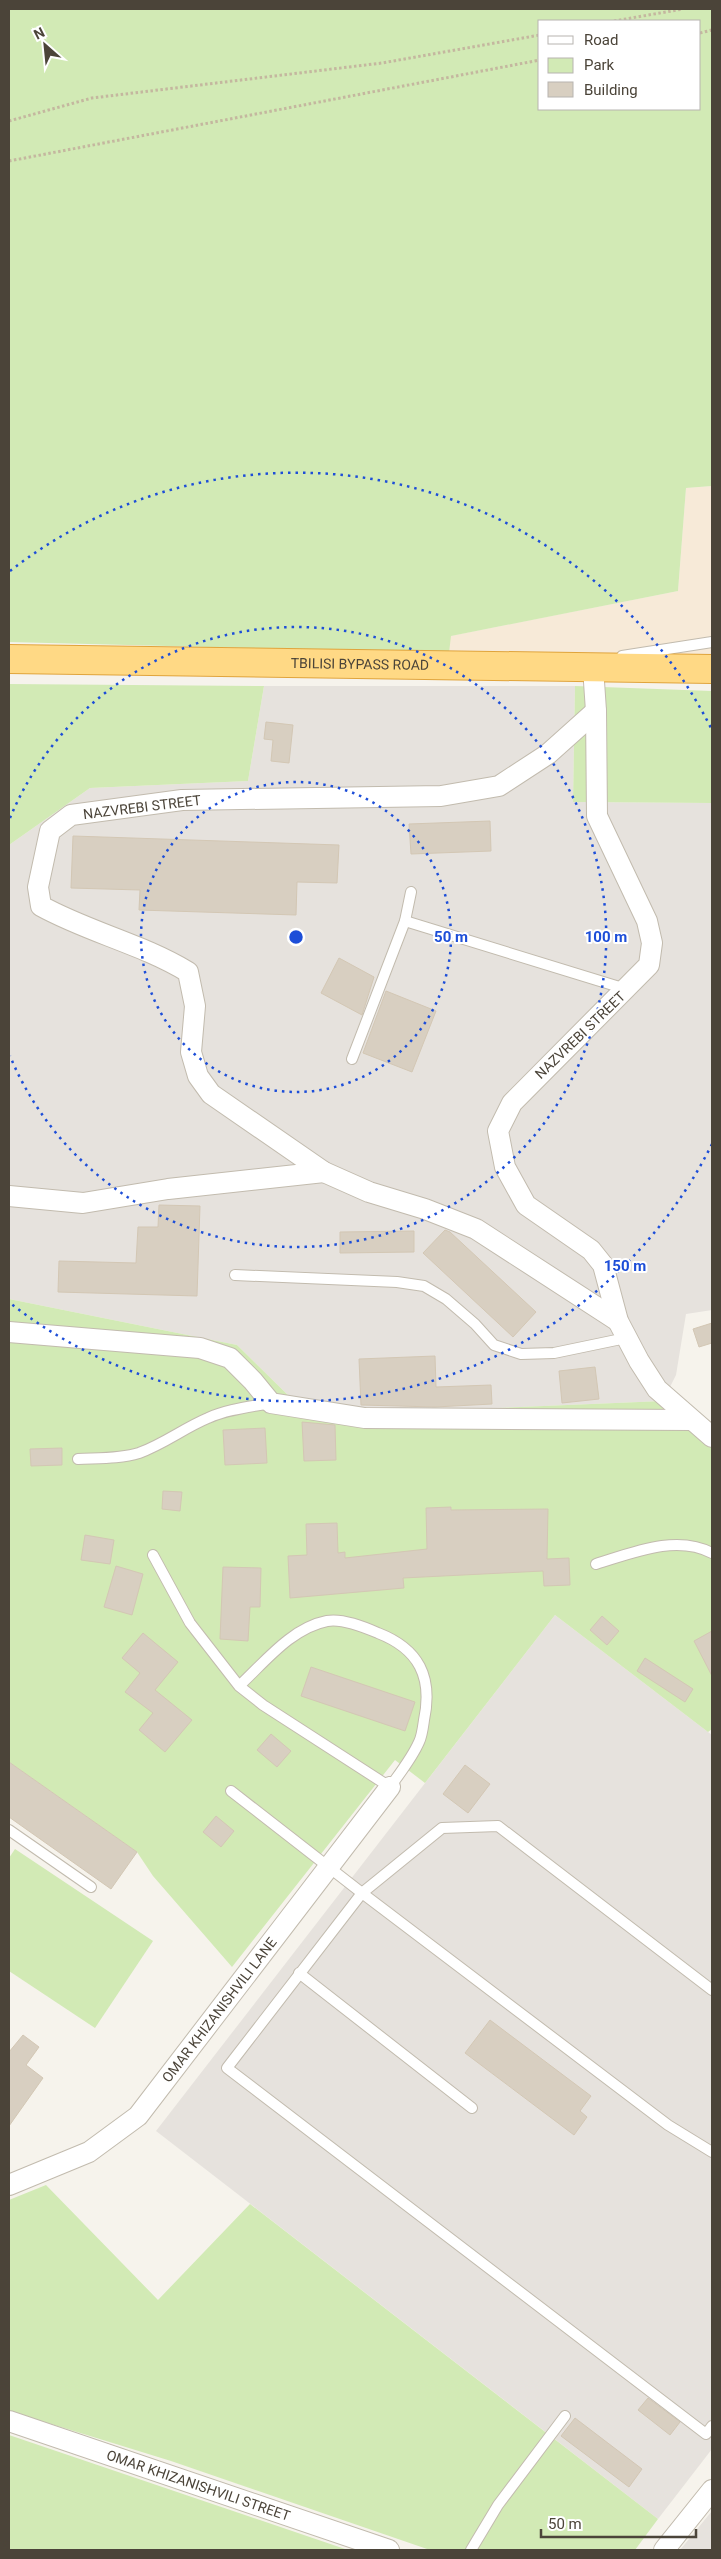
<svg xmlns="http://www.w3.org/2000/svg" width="721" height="2559" font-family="Roboto,sans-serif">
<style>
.commercial{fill:#f7ead8}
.industrial{fill:#e6e2dd}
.green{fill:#d2eab5;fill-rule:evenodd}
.building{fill:#d8cfc1;stroke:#d3c7b4}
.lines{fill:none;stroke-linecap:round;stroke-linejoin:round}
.service-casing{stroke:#c2bbae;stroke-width:12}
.minor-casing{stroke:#c2bbae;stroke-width:22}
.trunk-casing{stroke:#e0a43c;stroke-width:30}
.path{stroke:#c4b79f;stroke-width:3;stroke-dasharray:2.5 2.5;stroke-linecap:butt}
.service{stroke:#fff;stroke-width:10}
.minor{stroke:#fff;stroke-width:20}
.trunk{stroke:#ffd985;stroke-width:28}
.ring{fill:none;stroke:#1d4ed8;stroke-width:2.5;stroke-dasharray:2.5 5}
.labels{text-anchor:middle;stroke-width:4;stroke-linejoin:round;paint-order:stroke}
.street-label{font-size:14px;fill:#4b4439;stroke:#fff}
.centre{fill:#1d4ed8;stroke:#fff;stroke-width:2.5}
.ring-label{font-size:15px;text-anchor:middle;font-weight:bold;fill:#1d4ed8;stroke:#fff;stroke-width:4;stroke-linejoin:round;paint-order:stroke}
</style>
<rect width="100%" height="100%" fill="#f6f3ec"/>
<polygon class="commercial" points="712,486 712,660 449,653 450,636 678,591 686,488"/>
<g class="industrial">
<polygon points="264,686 575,686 573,802 712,803 712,1310 686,1314 676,1375 663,1401 354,1414 294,1401 237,1345 9,1299 9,845 90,788 248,781"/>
<polygon points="555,1615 712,1735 712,2449 658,2519 156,2131"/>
<polygon points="712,2511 712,2550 680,2550"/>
</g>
<g class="green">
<path d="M9 9H712V486L686 488 678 591 451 636 449 653 9 642ZM540 21H700V109H540Z"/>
<polygon points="9,684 264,686 248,781 90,788 9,845"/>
<polygon points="575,686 712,691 712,803 573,802"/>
<polygon points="9,1299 237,1345 294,1401 355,1414 663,1401 712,1446 712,1729 708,1732 555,1615 425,1783 395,1760 232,1967 153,1876 137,1852 9,1762"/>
<polygon points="15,1849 153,1941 95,2028 9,1971 9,1858"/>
<polygon points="46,2185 158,2300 250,2204 658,2519 635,2550 430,2550 171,2461 9,2411 9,2200"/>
<polygon points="9,2435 348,2550 9,2550"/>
</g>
<g class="building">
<polygon points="266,722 293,725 289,763 271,761 273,740 264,739"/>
<polygon points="490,821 491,851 411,854 409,824"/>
<polygon points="73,836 339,845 337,883 297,882 296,915 139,910 140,890 71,888"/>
<polygon points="339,958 374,977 362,1015 321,993"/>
<polygon points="386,991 436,1011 412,1072 363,1053"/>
<polygon points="159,1205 200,1206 197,1296 58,1292 59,1261 136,1263 138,1227 158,1227"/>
<polygon points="445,1230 450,1232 536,1312 513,1337 423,1253"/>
<polygon points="414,1231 414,1252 340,1253 340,1232"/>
<polygon points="712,1323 712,1343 699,1347 693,1329"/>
<polygon points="435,1356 436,1387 491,1385 492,1404 435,1407 361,1405 359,1359"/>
<polygon points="595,1367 599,1399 562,1403 559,1371"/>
<polygon points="302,1422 335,1425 336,1460 304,1461"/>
<polygon points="265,1428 267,1463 225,1465 223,1430"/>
<polygon points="62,1448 62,1465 31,1466 30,1449"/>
<polygon points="163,1491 182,1492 180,1511 162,1509"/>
<polygon points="451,1507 451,1510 548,1509 547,1559 569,1558 570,1585 544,1586 543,1571 403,1578 404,1588 290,1598 288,1556 307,1555 306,1524 337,1523 338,1553 345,1552 345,1558 427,1549 426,1508"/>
<polygon points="85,1535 114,1540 110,1564 81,1560"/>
<polygon points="116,1566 143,1574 132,1615 104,1607"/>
<polygon points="223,1567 261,1568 260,1607 250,1607 248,1641 220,1639"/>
<polygon points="602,1616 619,1631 607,1645 590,1630"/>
<polygon points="712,1631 712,1676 694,1641"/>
<polygon points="143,1633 178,1662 155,1690 192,1720 165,1752 139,1730 153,1713 125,1692 140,1673 122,1658"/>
<polygon points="645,1658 693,1689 685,1702 637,1671"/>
<polygon points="311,1667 415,1702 405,1731 301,1696"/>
<polygon points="271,1734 291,1751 277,1767 257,1750"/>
<polygon points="9,1762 137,1852 111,1889 9,1817"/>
<polygon points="465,1765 490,1784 468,1813 443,1794"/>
<polygon points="216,1816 234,1831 221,1847 203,1832"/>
<polygon points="490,2020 591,2096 580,2111 587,2117 574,2135 465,2053"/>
<polygon points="23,2035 39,2047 26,2065 43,2078 9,2126 9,2052"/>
<polygon points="648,2398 680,2422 670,2435 638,2410"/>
<polygon points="575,2418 642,2469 629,2487 561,2436"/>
</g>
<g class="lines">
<defs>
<g id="service">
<polyline points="622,656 712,642"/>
<polyline points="405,921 626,989"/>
<polyline points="352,1059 405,921 411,892"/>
<polyline points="235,1275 397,1282 424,1286 446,1299 475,1324 494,1345 521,1354 554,1353 626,1338"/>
<path d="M78 1459C98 1458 120 1459 139 1453 164 1444 184 1428 208 1418 228 1409 250 1407 271 1403"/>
<path d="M153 1555 190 1623 239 1686 263 1705 390 1787C400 1773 412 1758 419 1742 422 1736 423 1727 424 1720 433 1677 419 1649 378 1633 364 1627 342 1618 327 1621 291 1628 264 1663 239 1686"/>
<path d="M596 1564C632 1553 676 1534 712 1553"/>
<polyline points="231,1791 362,1893 668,2125 712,2152"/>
<polyline points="9,1830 91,1887"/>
<polyline points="299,1973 472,2108"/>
<polyline points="712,1990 498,1826 442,1828 362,1893 227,2068 706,2434 712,2426"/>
<polyline points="471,2550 498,2505 565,2416"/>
</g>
<g id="minor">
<polyline points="593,667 596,711 597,816 647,921 652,943 649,965 512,1103 498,1131 505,1167 526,1205 591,1250 603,1265 618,1321 639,1361 657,1389 712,1437"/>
<path d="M596 711 548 754 499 786 441 796 182 800 71 815 50 831 38 887 41 906C88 932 142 944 188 972L195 1006 191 1052 198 1076 211 1094 324 1172 369 1192 425 1209 476 1229 618 1321"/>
<polyline points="9,1196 83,1203 168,1189 324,1172"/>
<polyline points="9,1332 200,1348 230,1358 253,1381 271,1403 365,1418 691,1420"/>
<path id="s1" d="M9 2185 89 2152 138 2116 390 1787"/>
<path id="s2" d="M9 2421 389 2550"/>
<polyline points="664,2550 712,2490"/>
</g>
<g id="trunk">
<path id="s3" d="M9 659 712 669"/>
</g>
</defs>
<use href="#service" class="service-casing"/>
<use href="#minor" class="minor-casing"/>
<use href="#trunk" class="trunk-casing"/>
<g class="path">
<polyline points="614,21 683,9"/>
<polyline points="700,33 712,30"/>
<polyline points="9,121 92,98 382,63 540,35"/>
<polyline points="9,161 540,60"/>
</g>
<use href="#service" class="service"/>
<use href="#minor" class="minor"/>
<use href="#trunk" class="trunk"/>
</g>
<g class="ring">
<circle cx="296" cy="937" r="155"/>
<path d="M10 818A310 310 0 1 1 10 1056"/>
<path d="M712 1144A465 465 0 0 1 10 1303M10 571A465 465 0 0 1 712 730"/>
</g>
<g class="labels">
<g class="street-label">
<text dy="5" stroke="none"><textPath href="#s3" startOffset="351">TBILISI BYPASS ROAD</textPath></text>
<text transform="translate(142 807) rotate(-7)" y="5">NAZVREBI STREET</text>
<text transform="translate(580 1035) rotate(-44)" y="5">NAZVREBI STREET</text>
<text dy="5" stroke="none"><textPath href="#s1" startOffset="281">OMAR KHIZANISHVILI LANE</textPath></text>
<text dy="5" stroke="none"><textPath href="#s2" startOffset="200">OMAR KHIZANISHVILI STREET</textPath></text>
</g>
</g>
<circle cx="296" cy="937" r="8" class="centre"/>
<g class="ring-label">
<text x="451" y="942">50 m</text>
<text x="606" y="942">100 m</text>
<text x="625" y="1271">150 m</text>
</g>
<rect width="721" height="2559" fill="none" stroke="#4b4439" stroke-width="20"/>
<rect x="538" y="20" width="162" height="90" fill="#ffffff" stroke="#b7b4b0"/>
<rect x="548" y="36" width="25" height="8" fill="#ffffff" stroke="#b7b4b0"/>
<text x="584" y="45" font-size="15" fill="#4b4439">Road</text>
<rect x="548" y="58" width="25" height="15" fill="#d2eab5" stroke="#b7b4b0"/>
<text x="584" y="70" font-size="15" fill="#4b4439">Park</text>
<rect x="548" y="82" width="25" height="15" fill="#d8cfc1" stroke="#b7b4b0"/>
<text x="584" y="95" font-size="15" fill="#4b4439">Building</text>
<g transform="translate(45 45) rotate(333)" stroke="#ffffff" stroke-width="4" paint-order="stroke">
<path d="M0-4L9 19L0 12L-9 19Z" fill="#4b4439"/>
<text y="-8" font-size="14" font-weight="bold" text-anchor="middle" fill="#4b4439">N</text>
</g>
<path d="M541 2529v8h155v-8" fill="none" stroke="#4b4439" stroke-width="2.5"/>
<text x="548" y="2529" font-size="15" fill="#4b4439" stroke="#ffffff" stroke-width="4" paint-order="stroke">50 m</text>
</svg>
